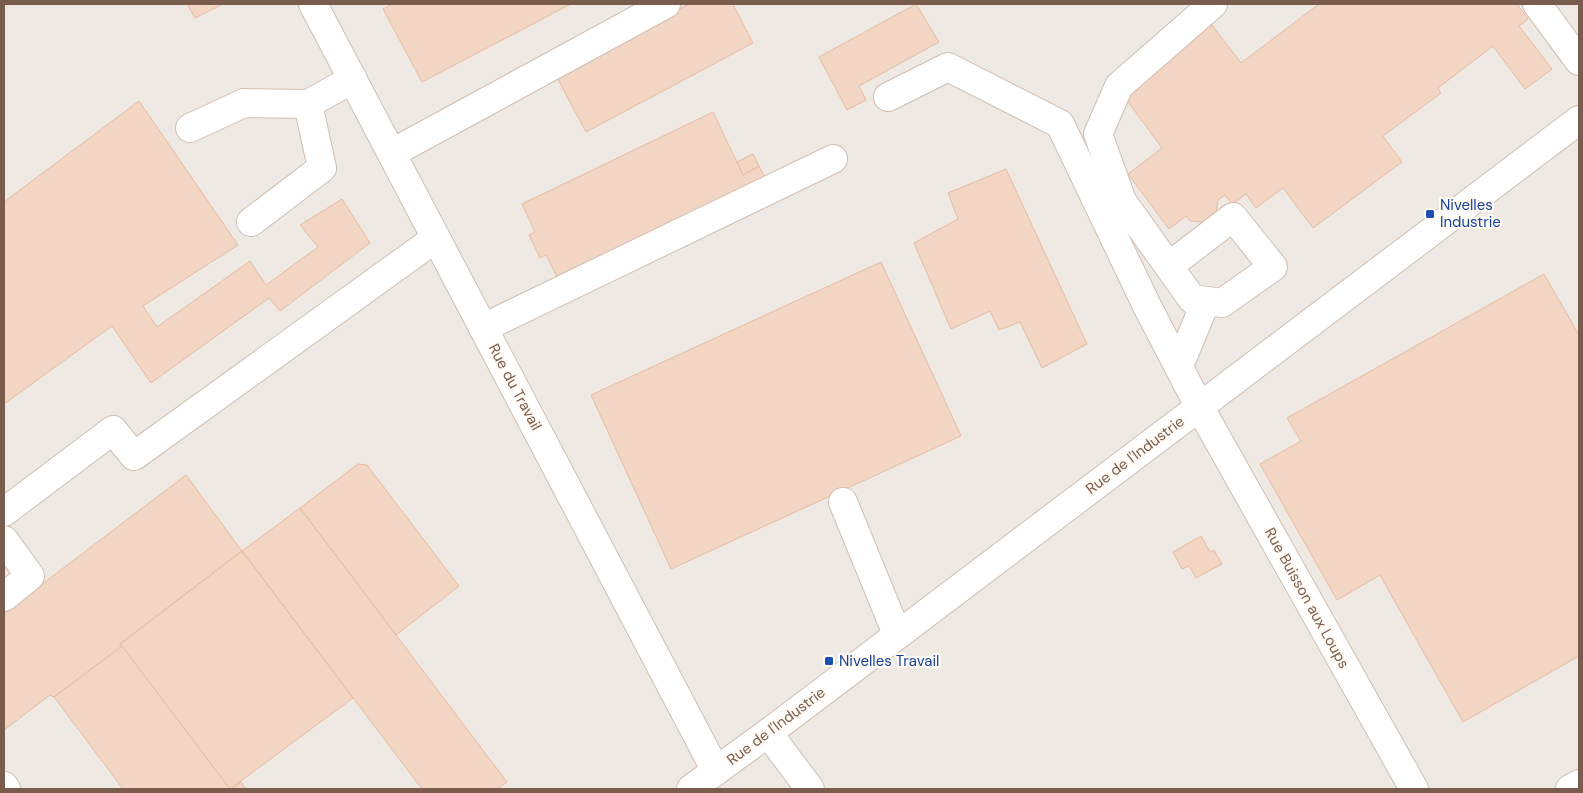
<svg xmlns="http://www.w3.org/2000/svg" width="1583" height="793" font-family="'DM Sans',sans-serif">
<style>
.industrial{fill:#efe9e4}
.building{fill:#f3d5c3;stroke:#e6bba3}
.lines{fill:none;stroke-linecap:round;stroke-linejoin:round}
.minor-casing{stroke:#d1beb0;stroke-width:30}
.minor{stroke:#fff;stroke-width:28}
.transit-dot{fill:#1a4fb4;stroke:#fffaf3;stroke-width:2}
.labels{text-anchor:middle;stroke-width:4.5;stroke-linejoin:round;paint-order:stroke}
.transit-label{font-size:15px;fill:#164399;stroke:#fffaf3;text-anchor:start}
.street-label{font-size:15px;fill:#7a5c4d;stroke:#fffaf3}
</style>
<rect width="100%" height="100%" fill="#fdf6ec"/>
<rect class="industrial" x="4" y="4" width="1575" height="785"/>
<g class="building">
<polygon points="187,4 223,4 195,18"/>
<polygon points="392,4 571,4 422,82 383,9"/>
<polygon points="689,4 733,4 753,43 586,132 555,74"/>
<polygon points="916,4 939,42 859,86 866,100 847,110 819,57"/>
<polygon points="1319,4 1517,4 1528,19 1519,26 1552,69 1525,89 1493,46 1438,88 1441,93 1383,136 1402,162 1313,228 1283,188 1256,208 1246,194 1232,204 1225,195 1218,200 1214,223 1190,221 1186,216 1169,229 1128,174 1162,148 1123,95 1138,80 1212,25 1241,63"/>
<polygon points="139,101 238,245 143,306 157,327 250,261 266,285 318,247 300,225 342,199 370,243 280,311 269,298 151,383 112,326 4,404 4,202"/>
<polygon points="713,112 743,175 759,166 768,183 560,283 546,255 540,258 529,235 535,232 522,204"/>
<polygon points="753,154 759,166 743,175 737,162"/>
<polygon points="1006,169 1087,344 1042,368 1020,322 999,330 990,311 951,329 914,243 958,219 948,193"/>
<polygon points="881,262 961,436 671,569 591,395"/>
<polygon points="1544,274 1579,335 1579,656 1463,722 1380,575 1337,600 1260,464 1301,441 1287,418"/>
<polygon points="358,464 367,465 459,586 396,635 300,508"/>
<polygon points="186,475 242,551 120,644 122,646 54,697 50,695 4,730 4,613"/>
<polygon points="300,508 507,782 497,789 422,789 242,551"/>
<polygon points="1201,536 1210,552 1214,550 1222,564 1196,578 1189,566 1182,569 1173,552"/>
<polygon points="242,551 353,698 230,789 120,644"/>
<polygon points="122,646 230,789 123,789 54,697"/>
<polygon points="241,782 246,789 232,789"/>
</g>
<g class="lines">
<defs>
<g id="minor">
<polyline points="313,4 716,771"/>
<polyline points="1537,4 1579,61"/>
<polyline points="888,97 948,67 1060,124 1147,306 1199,406 1414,789"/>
<polyline points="190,128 244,103 308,104 353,79"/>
<polyline points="392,153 666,4"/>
<polyline points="251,222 322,168 308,104"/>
<polyline points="1169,266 1233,217 1273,267 1222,303 1192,299 1122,201 1098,134 1119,86 1213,4"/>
<polyline points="483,328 833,159"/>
<polyline points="1179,366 1206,301"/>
<polyline points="843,502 897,634"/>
<polyline points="4,512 113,430 134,456 436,238"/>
<polyline points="4,540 30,576 4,597"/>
<polyline points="768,733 810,789"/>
<polyline points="4,786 6,789"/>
<polyline points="691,789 768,733 1579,120"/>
<polyline points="1570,789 1579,784"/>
</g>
</defs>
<use href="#minor" class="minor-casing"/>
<use href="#minor" class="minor"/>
</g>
<g class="transit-dot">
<rect x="1425" y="209" width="10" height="10" rx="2.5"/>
<rect x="824" y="656" width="10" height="10" rx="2.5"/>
</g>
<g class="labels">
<g class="transit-label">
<text x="1440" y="210">Nivelles<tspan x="1440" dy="17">Industrie</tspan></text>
<text x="839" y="666">Nivelles Travail</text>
</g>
<g class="street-label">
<text transform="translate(515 387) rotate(62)" y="5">Rue du Travail</text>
<text transform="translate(1135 455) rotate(-37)" y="5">Rue de l'Industrie</text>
<text transform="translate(1307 598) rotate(61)" y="5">Rue Buisson aux Loups</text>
<text transform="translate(776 726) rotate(-37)" y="5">Rue de l'Industrie</text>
</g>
</g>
<rect width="1583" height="793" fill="none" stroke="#7a5c4d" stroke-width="10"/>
</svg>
